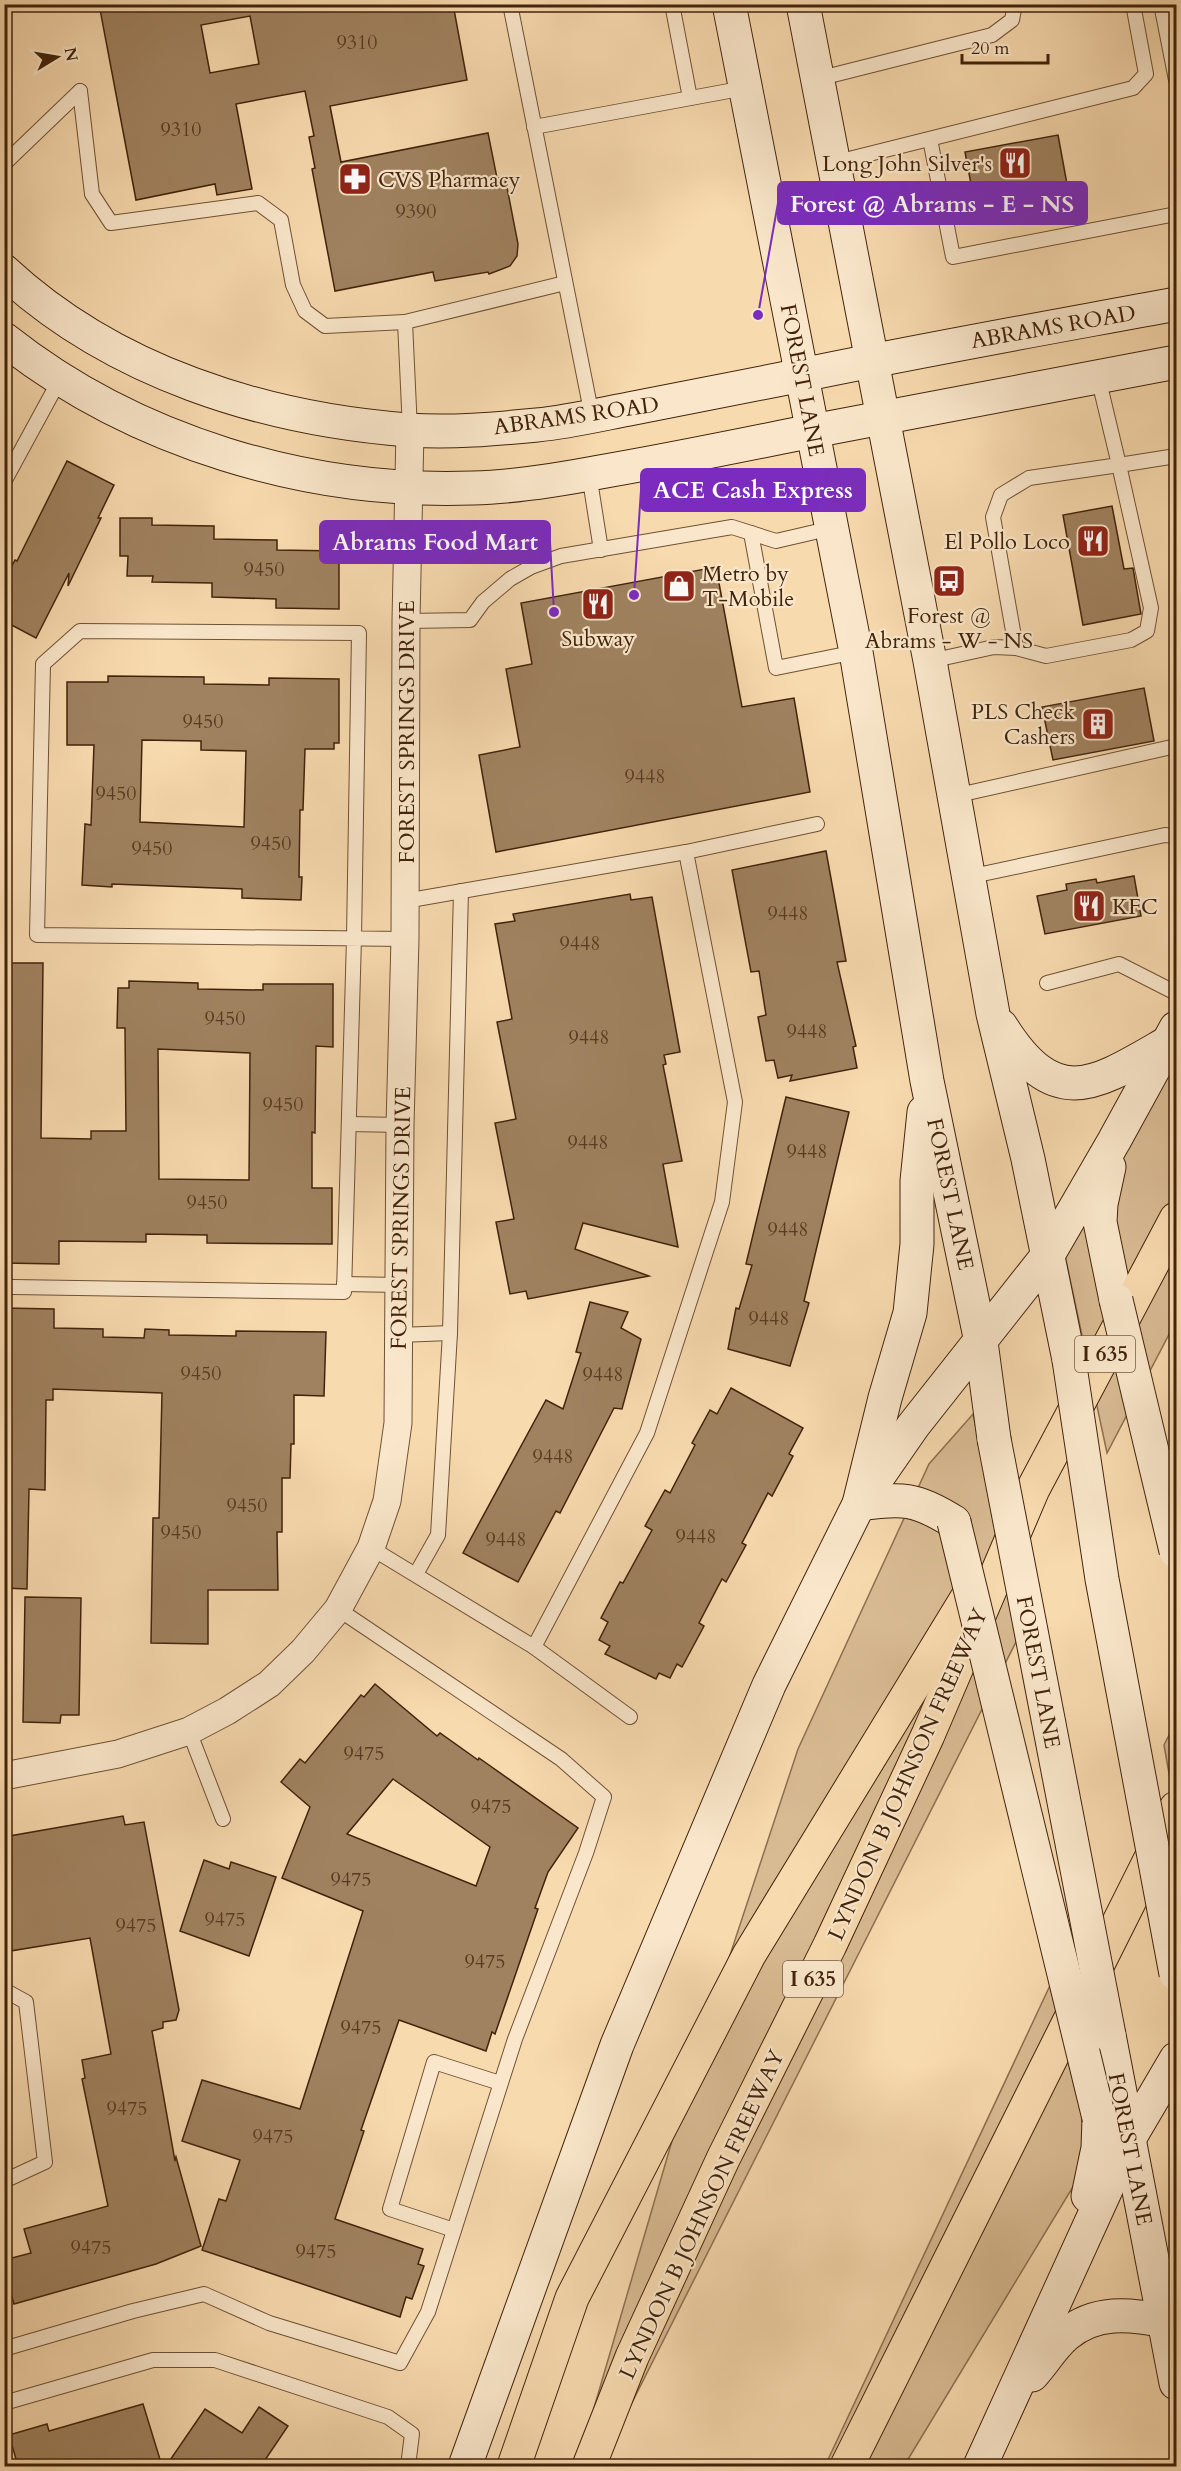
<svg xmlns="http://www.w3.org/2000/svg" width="1181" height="2471" font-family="Cardo,serif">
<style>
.green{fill:#d9bb93;stroke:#8d6f4f;stroke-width:1.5}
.building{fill:#a08260;stroke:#41230b;stroke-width:1.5;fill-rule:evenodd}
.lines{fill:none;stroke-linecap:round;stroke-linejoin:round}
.lane-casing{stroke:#6f5134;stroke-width:16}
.street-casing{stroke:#6f5134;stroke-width:29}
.secondary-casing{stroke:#41230b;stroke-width:35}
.highway-casing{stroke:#41230b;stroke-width:35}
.lane{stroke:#fae7cb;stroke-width:14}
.street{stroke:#fae7cb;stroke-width:27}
.secondary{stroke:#fae7cb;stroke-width:33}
.highway{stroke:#f8daaf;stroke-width:33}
.secondary-bridge-casing{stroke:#41230b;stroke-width:35;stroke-linecap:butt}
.secondary-bridge{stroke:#fae7cb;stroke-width:33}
.labels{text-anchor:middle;stroke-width:4.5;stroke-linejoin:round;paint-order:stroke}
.number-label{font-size:20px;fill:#593b20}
.shield{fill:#fae7cb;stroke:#785e45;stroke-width:1.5}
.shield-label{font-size:21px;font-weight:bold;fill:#41230b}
.poi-label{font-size:22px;fill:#41230b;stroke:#fae7cb;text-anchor:end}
.street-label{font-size:22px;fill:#41230b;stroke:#fae7cb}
.leader{fill:none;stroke:#7b2cbf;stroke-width:2}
.callout-dot{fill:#7b2cbf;stroke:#fae7cb;stroke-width:2}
.callout{fill:#7b2cbf;stroke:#7b2cbf;stroke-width:2}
.callout-label{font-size:24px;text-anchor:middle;font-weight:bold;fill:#fff}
</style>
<rect width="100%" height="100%" fill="#f8daaf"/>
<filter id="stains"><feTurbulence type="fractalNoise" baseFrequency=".00333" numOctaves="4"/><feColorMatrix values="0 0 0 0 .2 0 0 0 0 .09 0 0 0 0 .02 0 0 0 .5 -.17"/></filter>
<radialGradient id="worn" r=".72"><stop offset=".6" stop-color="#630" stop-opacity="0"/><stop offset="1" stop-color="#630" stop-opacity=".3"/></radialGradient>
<g class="green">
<polygon points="1176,1029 1176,1321 1107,1453 1063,1246"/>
<polygon points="973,1414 1020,1634 600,2466 577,2466 698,2052 798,1749 929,1464"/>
<polygon points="1176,1721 1176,1813 1164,1745"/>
<polygon points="1076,1930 1117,2114 904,2466 825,2466"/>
</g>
<g class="building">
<path d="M99 4H453L467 80 330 106 341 162 488 133 497 178 505 177 518 244 517 256 510 266 489 274 488 272 435 281 433 272 335 291 312 169 315 168 309 137 314 136 305 91 236 104 252 189 217 195 215 184 136 200ZM250 16 259 64 210 73 201 25Z"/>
<polygon points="1058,135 1067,184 974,200 965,152"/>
<polygon points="67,461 114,485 98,518 101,518 68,586 69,573 36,638 4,621 4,580 15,560 17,561"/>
<polygon points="1112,506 1124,569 1133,568 1141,614 1083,625 1063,515"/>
<polygon points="120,518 152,518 152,525 214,526 214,539 277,540 277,550 339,551 339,609 276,608 276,599 212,597 212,583 152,582 153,576 127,576 128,556 120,556"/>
<polygon points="716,567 742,707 794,698 810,792 496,852 479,755 520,747 506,669 532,664 521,603"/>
<path d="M108 676 204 677V684L269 685V678L339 679V743H334V749H305L303 810H300L299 877H302L301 900 242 898V889L112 884V887L82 885 85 824 91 825 94 745H67V682H108ZM142 740 201 741V750L246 751 244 827 140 822Z"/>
<polygon points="1144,688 1154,741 1053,760 1042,707"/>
<polygon points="826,851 846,961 837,962 856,1046 853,1047 857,1068 790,1081 792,1075 778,1078 774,1060 766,1061 758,1017 766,1015 759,971 751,972 732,870"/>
<polygon points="1134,876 1141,916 1045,934 1037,896 1067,890 1066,884 1096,879 1097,883"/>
<polygon points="630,894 631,900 652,897 680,1052 664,1055 666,1064 663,1065 682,1161 663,1164 678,1247 583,1223 575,1249 649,1276 528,1299 526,1291 510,1294 496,1222 514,1219 495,1123 516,1119 497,1022 512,1019 495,924 515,921 513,914"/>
<path d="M4 963H43L41 1138 91 1139V1131H126L125 1028H117L118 988H129V981L198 983V989L263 990V984H333V1047L316 1046 315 1133 312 1132V1188H332V1244L207 1243V1235L146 1234V1242L59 1241V1264L4 1263ZM158 1049 250 1053 249 1180 159 1179Z"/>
<polygon points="786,1097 849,1112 804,1301 809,1303 790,1366 728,1349 736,1308 739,1309 752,1265 746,1264"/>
<polygon points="590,1302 628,1312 621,1328 641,1339 622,1409 614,1408 560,1513 556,1511 518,1582 463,1553 546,1400 563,1409 581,1353 576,1352"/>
<polygon points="4,1308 54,1309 54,1328 103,1329 103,1337 144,1338 145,1329 169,1330 169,1335 236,1336 236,1331 326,1332 324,1396 294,1395 294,1444 291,1444 290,1478 282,1478 282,1532 277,1532 278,1590 208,1590 208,1644 151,1643 153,1518 159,1518 162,1393 53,1389 53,1400 46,1400 45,1490 29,1489 27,1589 4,1588"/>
<polygon points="731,1388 803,1428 789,1454 793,1456 772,1496 768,1493 742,1543 746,1545 726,1582 722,1579 699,1623 704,1626 682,1667 677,1664 670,1678 659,1673 656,1679 605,1654 610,1646 599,1640 608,1622 601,1618 620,1582 623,1583 652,1530 645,1526 665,1490 670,1493 695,1445 692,1443 710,1410 717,1414"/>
<polygon points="25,1597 81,1598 79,1715 61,1715 60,1723 23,1722"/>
<path d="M375 1684 437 1736 440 1733 478 1760 479 1758 578 1828 548 1872 535 1908 538 1909 495 2034 492 2032 486 2051 399 2020 361 2130 364 2131 335 2219 423 2249 418 2264 424 2266 412 2299 406 2297 400 2317 202 2250 219 2199 226 2201 240 2160 182 2141 202 2080 300 2109 363 1911 282 1878 310 1807 281 1782 300 1759 305 1763 361 1695 364 1697ZM393 1779 490 1847 476 1886 347 1834Z"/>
<polygon points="123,1816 125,1825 144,1822 179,2010 176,2020 163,2022 163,2028 152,2031 175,2161 176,2157 201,2246 156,2264 14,2304 4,2270 4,2260 31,2253 24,2229 108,2206 82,2079 85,2078 82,2060 111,2054 90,1938 4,1952 4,1837"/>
<polygon points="204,1860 229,1869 231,1862 276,1877 249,1956 180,1931"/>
<polygon points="143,2404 162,2466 18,2466 9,2435 47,2424 49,2431"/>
<polygon points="259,2407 288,2426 261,2466 166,2466 205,2409 242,2433"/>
</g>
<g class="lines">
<defs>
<g id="lane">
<polyline points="510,4 592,416"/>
<polyline points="672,4 690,98"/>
<polyline points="1161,4 1176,80"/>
<polyline points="817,79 992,35 1012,20 1015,4"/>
<polyline points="80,91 92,194 111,223 258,203 281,220 293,285 305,311 325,326 405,322"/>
<polyline points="534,127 745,88"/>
<polyline points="930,139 953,257 1176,214"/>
<polyline points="833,163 1133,88 1146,74 1133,4"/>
<polyline points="4,164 80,91"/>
<polyline points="410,430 405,322 565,283"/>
<polyline points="589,474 601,550"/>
<polyline points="4,482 60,379"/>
<polyline points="751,533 776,668 856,652"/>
<polyline points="406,621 470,620 483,602 510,579 531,567 561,556 732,527 776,541 832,528"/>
<polyline points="1016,648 1046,656 1131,640 1147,631 1151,608 1119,465 1176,456"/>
<polyline points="930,661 994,647 1016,648 993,517 1001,495 1029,478 1119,465 1098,377"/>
<polyline points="954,796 1176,746"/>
<polyline points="968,877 1165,835 1176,836"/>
<polyline points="405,901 686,852"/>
<polyline points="1047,983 1119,964 1176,993"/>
<polyline points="349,1124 400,1125"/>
<polyline points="344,1284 399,1285"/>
<path d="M12 1287 344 1292 354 938 359 633 80 631 43 664 37 935C160 937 282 937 405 939"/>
<polyline points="399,1335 450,1333"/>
<polyline points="371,1548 534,1647 647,1433 722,1202 735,1102 686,852 817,824"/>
<polyline points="416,1574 438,1535 450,1333 461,891"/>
<polyline points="534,1647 630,1717"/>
<polyline points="189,1731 223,1819"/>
<polyline points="4,1990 26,2002 45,2162 4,2181"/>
<polyline points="454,2230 390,2209 434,2062 500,2083"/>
<polyline points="4,2339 7,2348 133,2311 204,2294 269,2323 400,2363 428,2312 515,2039 586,1853 604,1797 561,1759 338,1609"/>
<polyline points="4,2403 153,2360 215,2360 388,2417 412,2434 408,2466"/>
</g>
<polyline id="street" points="4,1776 118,1754 189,1731 227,1711 269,1684 303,1651 338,1609 371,1548 387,1501 398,1423 400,1125 405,939 406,621 410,430"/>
<g id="secondary">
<polyline points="729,4 856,652 927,1081 981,1342 994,1439"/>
<polyline points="803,4 930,661 993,1014 1028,1159 1069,1360"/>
<path d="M4 271C113 372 263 419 408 430 451 433 495 429 537 425 569 422 602 414 634 408 690 397 746 386 802 375 927 349 1052 327 1176 304"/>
<path d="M4 339C134 442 308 494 473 488 515 487 558 480 600 472 664 461 728 448 792 435 920 410 1048 386 1176 362"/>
<path d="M1001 1026C1056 1114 1096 1084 1169 1042"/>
<path d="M924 1112 917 1181V1244L910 1313 885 1398 859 1504C903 1498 916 1498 954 1522"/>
<polyline points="1109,1167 1101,1204 1100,1222 1116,1300"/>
<polyline points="1109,2035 1176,2383"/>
<polyline points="1088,2196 1098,2148 1099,2118"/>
<path d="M1032 2375C1043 2363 1053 2346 1066 2335 1095 2310 1130 2314 1165 2321"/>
<polyline points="465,2466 617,2045 769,1685 859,1504 913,1426 1048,1255 1114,1141 1176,1028"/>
<polyline points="980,2466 1129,2139 1176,2059"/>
</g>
<g id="highway">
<polyline points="514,2466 572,2298 749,1955 970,1593"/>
<polyline points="589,2466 632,2357 723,2159 830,1945 928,1735 1033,1489 1176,1219"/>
<polyline points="847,2466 1176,1808"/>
</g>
</defs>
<use href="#lane" class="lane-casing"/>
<use href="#street" class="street-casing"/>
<use href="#secondary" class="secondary-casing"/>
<use href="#highway" class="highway-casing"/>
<use href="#lane" class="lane"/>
<use href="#street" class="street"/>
<use href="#secondary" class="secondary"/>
<use href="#highway" class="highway"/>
<defs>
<g id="secondary-bridge">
<polyline points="1116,1300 1176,1551"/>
<polyline points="1069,1360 1102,1579 1176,1974"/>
<polyline points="994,1439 1109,2035"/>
<polyline points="954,1522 1099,2118"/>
</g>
</defs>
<use href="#secondary-bridge" class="secondary-bridge-casing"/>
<use href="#secondary-bridge" class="secondary-bridge"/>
</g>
<defs>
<symbol id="restaurant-square" viewBox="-11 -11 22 22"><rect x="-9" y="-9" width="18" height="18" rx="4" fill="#8f2418" stroke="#fae7cb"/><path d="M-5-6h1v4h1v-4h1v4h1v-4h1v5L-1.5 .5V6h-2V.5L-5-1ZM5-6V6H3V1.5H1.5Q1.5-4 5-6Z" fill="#fff"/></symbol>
<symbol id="pharmacy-square" viewBox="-11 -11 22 22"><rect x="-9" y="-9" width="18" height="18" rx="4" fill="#8f2418" stroke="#fae7cb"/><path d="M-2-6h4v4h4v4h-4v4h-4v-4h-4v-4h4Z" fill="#fff"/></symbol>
<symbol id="bus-square" viewBox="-11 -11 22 22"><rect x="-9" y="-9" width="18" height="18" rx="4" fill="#8f2418" stroke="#fae7cb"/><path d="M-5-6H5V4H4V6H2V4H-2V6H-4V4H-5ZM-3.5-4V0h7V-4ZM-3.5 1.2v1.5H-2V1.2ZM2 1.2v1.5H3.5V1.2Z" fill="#fff"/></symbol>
<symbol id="shop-square" viewBox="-11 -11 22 22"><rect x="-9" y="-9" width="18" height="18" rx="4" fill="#8f2418" stroke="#fae7cb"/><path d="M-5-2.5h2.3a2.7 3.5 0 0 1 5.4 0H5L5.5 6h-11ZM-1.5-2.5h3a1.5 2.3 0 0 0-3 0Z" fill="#fff"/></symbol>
<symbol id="building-square" viewBox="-11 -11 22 22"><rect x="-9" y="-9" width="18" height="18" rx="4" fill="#8f2418" stroke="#fae7cb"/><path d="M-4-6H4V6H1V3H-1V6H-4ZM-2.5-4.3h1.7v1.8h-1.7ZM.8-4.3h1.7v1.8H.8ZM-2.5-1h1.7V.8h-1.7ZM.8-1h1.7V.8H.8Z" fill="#fff"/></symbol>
</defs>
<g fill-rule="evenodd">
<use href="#restaurant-square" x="996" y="144" width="38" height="38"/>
<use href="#pharmacy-square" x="336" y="160" width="38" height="38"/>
<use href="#restaurant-square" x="1074" y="522" width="38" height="38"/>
<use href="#bus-square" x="930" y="562" width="38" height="38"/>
<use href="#shop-square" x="660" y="567" width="38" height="38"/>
<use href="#restaurant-square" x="579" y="585" width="38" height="38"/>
<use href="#building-square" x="1079" y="705" width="38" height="38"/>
<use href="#restaurant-square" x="1070" y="887" width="38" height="38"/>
</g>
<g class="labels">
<g class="number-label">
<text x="357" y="49">9310</text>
<text x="181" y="136">9310</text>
<text x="416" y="218">9390</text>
<text x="264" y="576">9450</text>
<text x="203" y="728">9450</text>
<text x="645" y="783">9448</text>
<text x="116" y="800">9450</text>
<text x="271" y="850">9450</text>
<text x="152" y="855">9450</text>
<text x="788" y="920">9448</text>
<text x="580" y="950">9448</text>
<text x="225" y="1025">9450</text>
<text x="807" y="1038">9448</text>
<text x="589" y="1044">9448</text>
<text x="283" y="1111">9450</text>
<text x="588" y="1149">9448</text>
<text x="807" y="1158">9448</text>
<text x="207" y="1209">9450</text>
<text x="788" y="1236">9448</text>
<text x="769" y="1325">9448</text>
<text x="201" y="1380">9450</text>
<text x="603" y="1381">9448</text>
<text x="553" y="1463">9448</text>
<text x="247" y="1512">9450</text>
<text x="181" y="1539">9450</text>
<text x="696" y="1543">9448</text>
<text x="506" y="1546">9448</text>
<text x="364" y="1760">9475</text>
<text x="491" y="1813">9475</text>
<text x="351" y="1886">9475</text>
<text x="225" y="1926">9475</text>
<text x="136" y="1932">9475</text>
<text x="485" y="1968">9475</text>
<text x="361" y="2034">9475</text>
<text x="127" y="2115">9475</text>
<text x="273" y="2143">9475</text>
<text x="91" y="2254">9475</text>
<text x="316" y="2258">9475</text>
</g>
<g class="shield">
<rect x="1075" y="1336" width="60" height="36" rx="4.5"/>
<rect x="783" y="1961" width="60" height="36" rx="4.5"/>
</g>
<g class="shield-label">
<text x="1105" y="1361">I 635</text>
<text x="813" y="1986">I 635</text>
</g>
<g class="poi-label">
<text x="992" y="171">Long John Silver's</text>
<text x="378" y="187" text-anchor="start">CVS Pharmacy</text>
<text x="1070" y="549">El Pollo Loco</text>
<text x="702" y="581" text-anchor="start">Metro by<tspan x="702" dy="25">T-Mobile</tspan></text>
<text x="949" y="623" text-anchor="middle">Forest @<tspan x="949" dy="25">Abrams - W - NS</tspan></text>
<text x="598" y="646" text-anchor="middle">Subway</text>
<text x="1075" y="719">PLS Check<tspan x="1075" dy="25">Cashers</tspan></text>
<text x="1112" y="914" text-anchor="start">KFC</text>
</g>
<g class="street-label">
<text transform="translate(1053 326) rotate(-10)" y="8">ABRAMS ROAD</text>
<text transform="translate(803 380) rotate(79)" y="8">FOREST LANE</text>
<text transform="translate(576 415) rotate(-8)" y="8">ABRAMS ROAD</text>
<text transform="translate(406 732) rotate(-90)" y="8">FOREST SPRINGS DRIVE</text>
<text transform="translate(951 1194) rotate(78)" y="8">FOREST LANE</text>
<text transform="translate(400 1218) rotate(-89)" y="8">FOREST SPRINGS DRIVE</text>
<text transform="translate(1039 1672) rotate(79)" y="8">FOREST LANE</text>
<text transform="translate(907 1774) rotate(-66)" y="8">LYNDON B JOHNSON FREEWAY</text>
<text transform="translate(1131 2149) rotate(79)" y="8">FOREST LANE</text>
<text transform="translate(701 2214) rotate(-65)" y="8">LYNDON B JOHNSON FREEWAY</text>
</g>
</g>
<path class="leader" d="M758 315L778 203M634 595L641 490M554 612L550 542"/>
<g class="callout-dot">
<circle cx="758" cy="315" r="6"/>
<circle cx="634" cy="595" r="6"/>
<circle cx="554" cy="612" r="6"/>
</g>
<g class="callout">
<rect x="778" y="182" width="309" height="42" rx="6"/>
<rect x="641" y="469" width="224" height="42" rx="6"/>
<rect x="320" y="521" width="230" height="42" rx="6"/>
</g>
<g class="callout-label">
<text x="932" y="212">Forest @ Abrams - E - NS</text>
<text x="753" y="498">ACE Cash Express</text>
<text x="435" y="550">Abrams Food Mart</text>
</g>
<rect width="1181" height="2471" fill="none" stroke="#f8daaf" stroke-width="24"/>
<rect x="6" y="6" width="1169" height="2459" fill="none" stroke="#41230b" stroke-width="3"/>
<rect x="12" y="12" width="1157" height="2447" fill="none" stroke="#41230b" stroke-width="1.5"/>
<g transform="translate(57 57) rotate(79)" stroke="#fae7cb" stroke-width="4.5" paint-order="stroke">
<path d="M0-4.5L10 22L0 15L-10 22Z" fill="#41230b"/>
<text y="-9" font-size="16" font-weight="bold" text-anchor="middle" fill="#41230b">N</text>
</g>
<path d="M962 54v9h86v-9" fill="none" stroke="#41230b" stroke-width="3"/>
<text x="971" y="54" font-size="18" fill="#41230b" stroke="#fae7cb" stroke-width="4.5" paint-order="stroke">20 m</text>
<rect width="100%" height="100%" filter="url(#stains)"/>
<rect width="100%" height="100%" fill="url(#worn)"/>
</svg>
